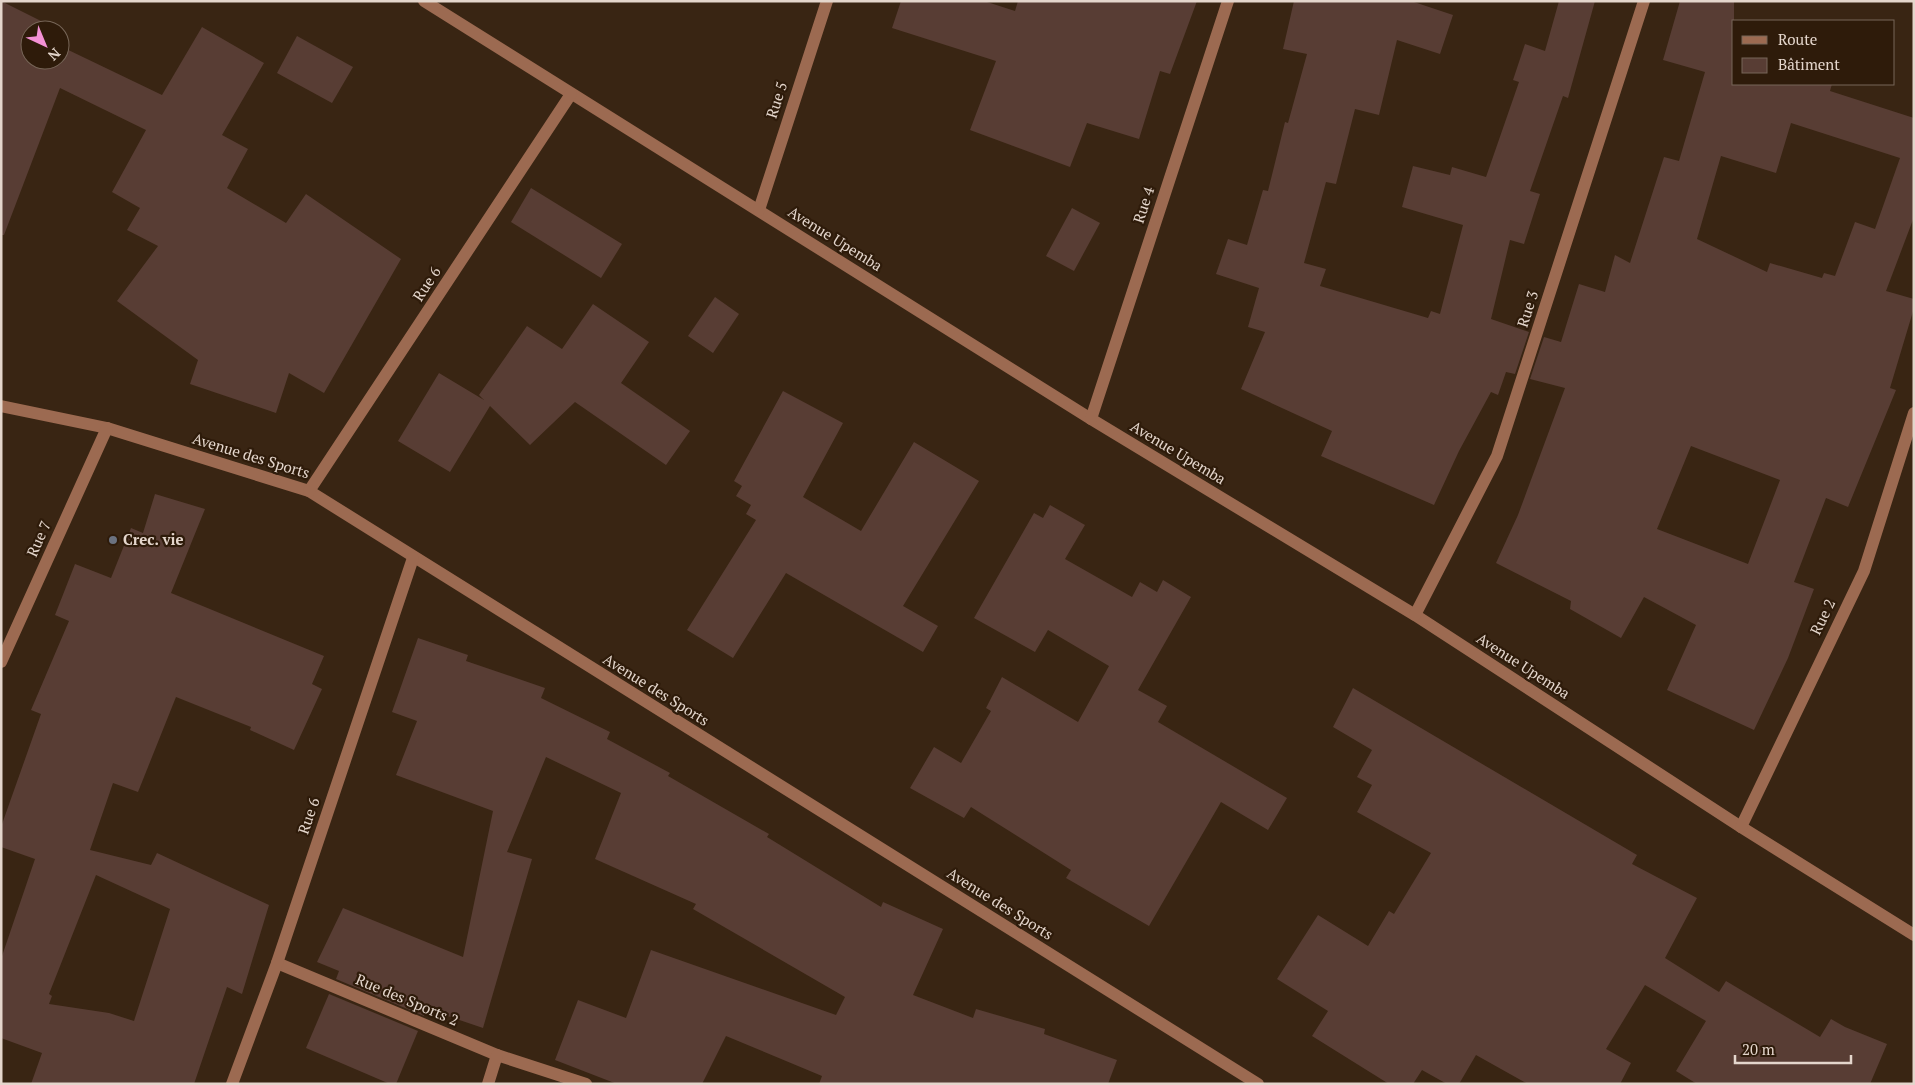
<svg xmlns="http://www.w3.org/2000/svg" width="1915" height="1085" font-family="'PT Serif',serif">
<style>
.building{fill:#583d34;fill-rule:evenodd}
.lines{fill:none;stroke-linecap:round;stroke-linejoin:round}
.minor{stroke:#9c6a51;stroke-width:12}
.worship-dot{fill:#6b7280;stroke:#2e1b0a;stroke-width:2}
.labels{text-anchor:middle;stroke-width:4.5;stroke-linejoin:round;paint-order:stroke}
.street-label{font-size:15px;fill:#e4d6cc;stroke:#2e1b0a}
.poi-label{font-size:15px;font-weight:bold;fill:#e4d6cc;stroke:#2e1b0a;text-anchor:start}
</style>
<rect width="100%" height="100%" fill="#392513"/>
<g class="building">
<polygon points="1,1 53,27 54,30 30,30 30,60 60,60 60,46 162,95 202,27 264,63 222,135 248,149 227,188 286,223 306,194 401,259 324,393 289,373 276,413 190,384 198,360 117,301 158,246 127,230 140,208 112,192 146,130 60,88 4,235 1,235"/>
<polygon points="901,1 984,1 1015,11 1018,1 1197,1 1170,74 1160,71 1139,139 1087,123 1070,167 970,130 996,61 892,28"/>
<polygon points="1294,1 1411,1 1453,15 1440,54 1397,40 1379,115 1355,109 1336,184 1326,182 1304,263 1326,269 1320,286 1428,318 1431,311 1440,314 1463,225 1402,207 1413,166 1450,175 1452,167 1486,177 1519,82 1513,80 1525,44 1545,51 1559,1 1595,1 1568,98 1563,96 1530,191 1540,194 1524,244 1510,240 1491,319 1529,332 1515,374 1506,372 1498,395 1491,392 1459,451 1434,505 1321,456 1332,431 1241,389 1265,332 1248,327 1259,288 1216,274 1228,239 1247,245 1263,190 1268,191 1285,122 1288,123 1307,54 1283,49"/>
<path d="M1680 1H1734V84H1832L1830 91 1914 118V217L1886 291 1914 299V308L1890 388 1896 390 1848 507 1826 498 1794 582 1814 589 1788 658 1754 730 1667 690 1696 625 1644 597 1621 638 1570 609 1571 601 1496 563 1518 515 1565 388 1530 379 1544 337 1561 342 1579 284 1605 292 1615 255 1630 263 1664 157 1679 161 1705 72 1663 60ZM1791 123 1900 158 1875 229 1855 222 1835 276 1824 273 1822 278 1770 263 1767 272 1697 239 1721 156 1776 173ZM1691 446 1780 480 1748 564 1657 529Z"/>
<polygon points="297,36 353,67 332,103 277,73"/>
<polygon points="531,188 622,244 601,278 511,222"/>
<polygon points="1072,208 1100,223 1074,271 1046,256"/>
<polygon points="715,297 739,314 713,353 688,336"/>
<polygon points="593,304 649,342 621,383 690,431 666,465 575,402 530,445 490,406 450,472 398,441 439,373 484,400 479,395 527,326 562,349"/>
<polygon points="783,391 843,423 803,497 861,531 914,442 979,481 903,606 938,626 923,652 786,573 733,658 687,630 756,520 746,514 751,505 736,496 742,486 734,481"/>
<path d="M155 494 205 509 171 593 324 656 312 684 322 689 294 750 250 730 251 727 176 697 138 792 113 783 90 850 151 865 157 853 269 905 242 994 227 987 194 1084H31L42 1053 1 1038V959L35 859 1 847V827L41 714 31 710 69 621 55 615 75 564 111 578 131 528 143 533ZM96 875 170 909 134 1021 109 1013 49 1004 52 996 49 994Z"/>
<polygon points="1050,505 1085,525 1065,559 1132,597 1140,582 1157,592 1163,580 1191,597 1138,690 1167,706 1158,722 1287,798 1268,830 1221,802 1149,926 1066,878 1071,870 971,807 964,818 910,788 934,747 961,763 991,711 986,708 1002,677 1078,722 1109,666 1048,630 1035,652 974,618 1034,513 1043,518"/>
<polygon points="418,638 468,655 466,661 545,688 541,698 610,732 607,739 670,773 668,776 769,834 767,837 881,907 883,902 943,929 913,995 973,1018 976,1009 1045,1029 1044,1034 1117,1060 1108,1084 819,1084 822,1076 726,1036 702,1084 617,1084 555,1060 578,1000 626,1018 651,950 836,1015 845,997 693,909 696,904 595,859 621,793 546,757 507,852 532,859 483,1028 427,1009 424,1016 336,979 339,971 317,962 343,908 463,957 493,811 396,775 417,721 392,712"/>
<polygon points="1353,688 1637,855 1632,864 1697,898 1665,958 1719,992 1726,981 1820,1037 1831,1019 1845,1027 1887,1044 1870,1084 1697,1084 1676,1071 1706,1021 1645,985 1606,1049 1631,1063 1620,1084 1528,1084 1476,1055 1459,1084 1447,1084 1422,1070 1413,1084 1389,1084 1312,1036 1328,1011 1277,979 1318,915 1368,946 1389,911 1394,914 1431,853 1357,812 1372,785 1357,777 1372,750 1333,727"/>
<polygon points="329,994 418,1031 396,1084 390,1084 306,1048"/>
</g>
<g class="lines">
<g class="minor">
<polyline points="424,1 1091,419 1415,615 1741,827 1914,935"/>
<polyline points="759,210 827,1"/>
<polyline points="1,406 107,428 309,491 1258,1084"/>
<polyline points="1091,419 1228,1"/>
<polyline points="309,491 571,94"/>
<polyline points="1415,615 1497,456 1644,1"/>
<polyline points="1,662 107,428"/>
<polyline points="1741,827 1864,571 1914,413"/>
<polyline points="277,963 497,1055 586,1084"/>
<polyline points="232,1084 277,963 413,558"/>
<polyline points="488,1084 497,1055"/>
</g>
</g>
<circle class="worship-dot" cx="113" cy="540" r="5"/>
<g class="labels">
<g class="street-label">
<text transform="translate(777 100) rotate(-72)" y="5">Rue 5</text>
<text transform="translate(1144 205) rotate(-72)" y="5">Rue 4</text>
<text transform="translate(835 239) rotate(32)" y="5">Avenue Upemba</text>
<text transform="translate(427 284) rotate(-57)" y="5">Rue 6</text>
<text transform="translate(1528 309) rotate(-72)" y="5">Rue 3</text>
<text transform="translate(1178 453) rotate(31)" y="5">Avenue Upemba</text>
<text transform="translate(251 456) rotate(17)" y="5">Avenue des Sports</text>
<text transform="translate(39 539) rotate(-66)" y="5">Rue 7</text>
<text transform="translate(1823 617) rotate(-64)" y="5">Rue 2</text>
<text transform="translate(1523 666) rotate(33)" y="5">Avenue Upemba</text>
<text transform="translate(656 690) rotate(32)" y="5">Avenue des Sports</text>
<text transform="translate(309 816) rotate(-71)" y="5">Rue 6</text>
<text transform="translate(1000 904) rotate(32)" y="5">Avenue des Sports</text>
<text transform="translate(407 1000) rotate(23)" y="5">Rue des Sports 2</text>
</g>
<g class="poi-label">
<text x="123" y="545">Crec. vie</text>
</g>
</g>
<rect width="1915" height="1085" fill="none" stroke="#e4d6cc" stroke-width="5"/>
<rect x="1732" y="20" width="162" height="65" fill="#2e1b0a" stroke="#776658"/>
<rect x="1742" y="36" width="25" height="8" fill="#9c6a51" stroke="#776658"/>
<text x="1778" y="45" font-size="15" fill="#e4d6cc">Route</text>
<rect x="1742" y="58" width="25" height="15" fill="#583d34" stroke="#776658"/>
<text x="1778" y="70" font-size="15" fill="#e4d6cc">Bâtiment</text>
<g transform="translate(45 45) rotate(136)"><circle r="24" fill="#2e1b0a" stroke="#776658"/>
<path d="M0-4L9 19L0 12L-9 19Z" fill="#f391d5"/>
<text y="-8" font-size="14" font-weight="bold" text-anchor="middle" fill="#e4d6cc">N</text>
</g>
<path d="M1735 1055v8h116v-8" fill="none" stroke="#e4d6cc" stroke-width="2.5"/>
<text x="1742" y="1055" font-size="15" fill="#e4d6cc" stroke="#2e1b0a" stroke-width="4" paint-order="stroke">20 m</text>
</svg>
